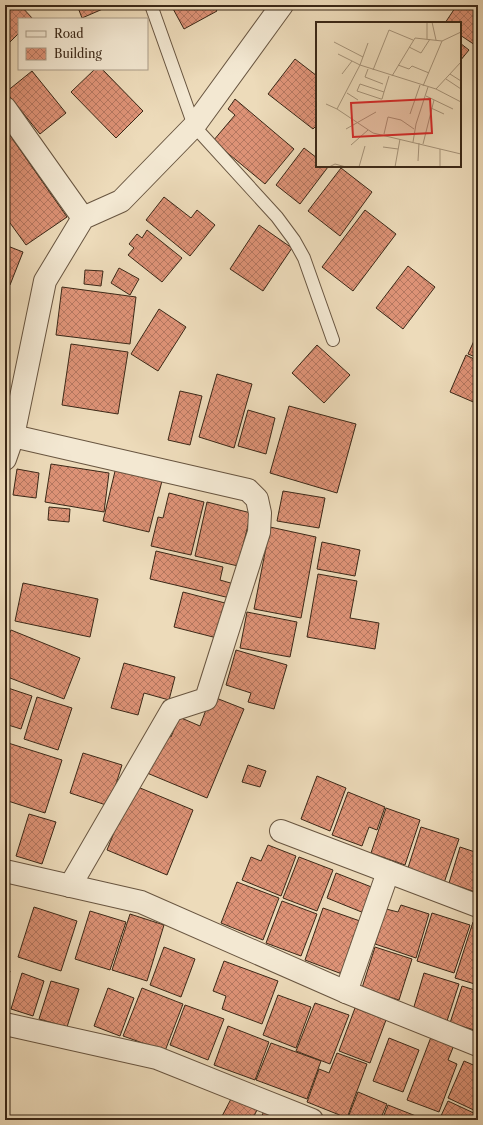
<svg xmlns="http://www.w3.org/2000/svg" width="483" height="1125" font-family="'Libre Caslon Text',serif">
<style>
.building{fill:url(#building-cross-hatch);stroke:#3b2817}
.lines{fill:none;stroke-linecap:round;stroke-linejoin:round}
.service-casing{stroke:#685540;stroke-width:14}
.minor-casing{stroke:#685540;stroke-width:24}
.service{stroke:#f3e8d2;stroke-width:12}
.minor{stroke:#f3e8d2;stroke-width:22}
.inset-road{fill:none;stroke:#a69379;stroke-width:1}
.view{fill:#d62828;fill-opacity:0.15;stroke:#d62828;stroke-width:2}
.inset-edge{fill:none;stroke:#3b2817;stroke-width:2}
</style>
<defs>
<pattern id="building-cross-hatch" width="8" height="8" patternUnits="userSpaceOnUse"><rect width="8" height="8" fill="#dd9276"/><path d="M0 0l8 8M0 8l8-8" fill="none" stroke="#b47760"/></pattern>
</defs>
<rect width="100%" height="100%" fill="#eddbba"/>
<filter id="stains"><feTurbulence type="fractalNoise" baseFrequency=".005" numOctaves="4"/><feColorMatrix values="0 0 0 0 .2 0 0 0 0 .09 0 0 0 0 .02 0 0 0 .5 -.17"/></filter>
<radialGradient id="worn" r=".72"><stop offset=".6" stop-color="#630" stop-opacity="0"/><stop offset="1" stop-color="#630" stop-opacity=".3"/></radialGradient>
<g class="building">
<polygon points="5,5 20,5 33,19 19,19 19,33 5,47"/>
<polygon points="77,5 112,5 82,18"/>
<polygon points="171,5 213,5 217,11 184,29"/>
<polygon points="457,5 478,5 478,47 460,35 460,23 445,23"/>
<polygon points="460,43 469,50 460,61"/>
<polygon points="295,59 317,76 317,125 313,129 268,94"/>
<polygon points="95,69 102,69 143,111 116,138 71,92"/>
<polygon points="32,71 66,113 40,134 6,92"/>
<polygon points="235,99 294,149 265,184 213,141 235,115 228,109"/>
<polygon points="7,131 67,217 26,245 5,216 5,133"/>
<polygon points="304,148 317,158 317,166 328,167 300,204 276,185"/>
<polygon points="341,168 372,192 340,236 308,211"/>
<polygon points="164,197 191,218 197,210 215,225 190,256 146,220"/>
<polygon points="365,210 396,234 353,291 322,267"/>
<polygon points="259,225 292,248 263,291 230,269"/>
<polygon points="147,230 182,258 162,282 128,255 134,248 129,244 137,234 142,238"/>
<polygon points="5,245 23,252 10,285 5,283"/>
<polygon points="408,266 435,287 403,329 376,308"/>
<polygon points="119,268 139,279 130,295 111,283"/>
<polygon points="85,270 103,271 101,286 84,284"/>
<polygon points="62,287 136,297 130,344 56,335"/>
<polygon points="159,309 186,327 158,371 131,354"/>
<polygon points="478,332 478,358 468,354"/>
<polygon points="71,344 128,352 118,414 62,405"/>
<polygon points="317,345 350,375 324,403 292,373"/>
<polygon points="466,355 478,361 478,404 450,392"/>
<polygon points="217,374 252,384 234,448 199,437"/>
<polygon points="180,391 202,396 190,445 168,440"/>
<polygon points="289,406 356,424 337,493 270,473"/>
<polygon points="248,410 275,418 266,454 238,446"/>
<polygon points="117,463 164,473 149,532 103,521"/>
<polygon points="51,464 109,473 104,512 45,502"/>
<polygon points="17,469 39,473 36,498 13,495"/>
<polygon points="283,491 325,498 319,528 277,521"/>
<polygon points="169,493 204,502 191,555 151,546 158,517 163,518"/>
<polygon points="207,502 251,513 238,566 195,556"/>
<polygon points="49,507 70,509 69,522 48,520"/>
<polygon points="270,527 316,537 301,618 254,609"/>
<polygon points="322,542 360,550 355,576 317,569"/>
<polygon points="156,551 223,567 220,580 234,584 230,598 150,579"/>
<polygon points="318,574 357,581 350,618 379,623 375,649 307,637"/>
<polygon points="23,583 98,599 90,637 15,621"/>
<polygon points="183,592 225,603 217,638 174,627"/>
<polygon points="247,612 297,622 290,657 240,648"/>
<polygon points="11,630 80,658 64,699 5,676 5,644"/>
<polygon points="236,650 287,665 274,709 248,702 251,693 226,685"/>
<polygon points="124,663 175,677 169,700 144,693 138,715 111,708"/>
<polygon points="5,687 32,696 21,729 5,724"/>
<polygon points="211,696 244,709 207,798 147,773 163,733 171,737 179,717 200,726"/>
<polygon points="37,697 72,708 58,750 24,739"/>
<polygon points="5,742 62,760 45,813 5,800"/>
<polygon points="83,753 122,765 109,806 70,793"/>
<polygon points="248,765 266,771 260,787 242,782"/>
<polygon points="317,776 346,788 330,831 301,819"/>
<polygon points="133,785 193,810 167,875 107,850"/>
<polygon points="348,792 385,807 377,830 369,827 362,846 332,835"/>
<polygon points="386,808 420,820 405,865 371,853"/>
<polygon points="29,814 56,822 42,864 16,856"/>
<polygon points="421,827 459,839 444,883 407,871"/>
<polygon points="268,845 296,856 281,896 242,880 251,857 261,861"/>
<polygon points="460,847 478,853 478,893 449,883"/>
<polygon points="299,857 333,870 317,911 283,898"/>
<polygon points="336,873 374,888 364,913 327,898"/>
<polygon points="237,882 279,898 263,940 221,923"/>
<polygon points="282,901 317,914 301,956 266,943"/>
<polygon points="401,905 429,914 416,958 375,944 386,909 398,912"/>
<polygon points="34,907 77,921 61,971 18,957"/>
<polygon points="323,908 360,921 342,974 305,960"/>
<polygon points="90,911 126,922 110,970 75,959"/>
<polygon points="432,913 470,925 454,973 417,961"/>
<polygon points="130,914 164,925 147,981 112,970"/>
<polygon points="473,922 478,924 478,985 455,978"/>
<polygon points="164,947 195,959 181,997 150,985"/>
<polygon points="375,947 412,959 399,1000 362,988"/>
<polygon points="224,961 278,981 262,1024 222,1009 226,996 213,991"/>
<polygon points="5,970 10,971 5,988"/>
<polygon points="22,973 44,981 33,1016 11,1009"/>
<polygon points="424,973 459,984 447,1021 413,1010"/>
<polygon points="51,981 79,989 67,1027 39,1019"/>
<polygon points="462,986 478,991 478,1031 450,1023"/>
<polygon points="108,988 134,998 120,1036 94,1026"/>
<polygon points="142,988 183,1004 165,1051 123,1036"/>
<polygon points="278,995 311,1007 296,1048 263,1035"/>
<polygon points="315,1003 349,1015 330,1064 296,1051"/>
<polygon points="185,1005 224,1019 208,1060 170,1045"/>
<polygon points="355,1008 386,1020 370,1063 339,1051"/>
<polygon points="228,1026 269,1042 255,1080 214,1065"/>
<polygon points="431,1037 454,1045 448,1060 457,1064 439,1112 407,1100"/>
<polygon points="389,1038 419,1050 403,1092 373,1081"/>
<polygon points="271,1043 321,1061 307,1099 256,1080"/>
<polygon points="337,1053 367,1064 347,1118 307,1102 319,1069 329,1073"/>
<polygon points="464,1061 478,1067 478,1112 448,1098"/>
<polygon points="358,1092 387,1104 380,1120 347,1120"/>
<polygon points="232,1097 257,1110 252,1120 220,1120"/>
<polygon points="448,1101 478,1115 478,1120 439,1120"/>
<polygon points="388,1105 421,1118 420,1120 382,1120"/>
<polygon points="264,1111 281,1120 260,1120"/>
</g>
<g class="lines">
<defs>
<polyline id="service" points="151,5 194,126 277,217 294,240 304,258 333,340"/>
<g id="minor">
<polyline points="5,108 83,218"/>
<polyline points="13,436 248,490 257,499 260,513 259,532 206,699 172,710 70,886"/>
<polyline points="5,459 13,436 45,281 83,218 121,201 194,126 282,5"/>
<polyline points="281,831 478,906"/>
<polyline points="5,871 141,902 346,992 478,1045"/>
<polyline points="346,992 388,872"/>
<polyline points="5,1024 157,1058 312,1120"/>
</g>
</defs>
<use href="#service" class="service-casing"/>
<use href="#minor" class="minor-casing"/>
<use href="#service" class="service"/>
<use href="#minor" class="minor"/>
</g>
<g transform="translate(316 22)">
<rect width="145" height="145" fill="#eddbba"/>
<path class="inset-road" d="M116 0 120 18M111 17V0M18 20 47 35M93 25 105 31 114 17M22 32 44 43 52 21M145 40 120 67 44 43 21 87 57 111 145 132M82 43 93 47 96 44 113 51M52 47 49 55 67 62M57 48 73 8 97 18M26 52 36 39M134 52 145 59M76 54 99 16 126 19 145 10M130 57 145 67M107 64 126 19M120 67 145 80M68 70 44 62 41 69 65 77H66L68 70 73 54M31 71 42 78M110 74 137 87M10 82 21 87M115 86 128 92M94 92 104 63M30 107 60 90M68 112 72 95 85 98 98 107M97 120 100 102 112 65M107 122 118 78M35 123 52 108M67 125 82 127M124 127V145M102 139 103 121M13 145 19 142 30 145M43 145 49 124M79 145 84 117"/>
<path class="view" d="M114 77 116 111 37 115 35 81Z"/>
<rect width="145" height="145" class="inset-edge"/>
</g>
<rect width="483" height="1125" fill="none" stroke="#eddbba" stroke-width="20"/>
<rect x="6" y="6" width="471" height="1113" fill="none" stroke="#3b2817" stroke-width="2"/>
<rect x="10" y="10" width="463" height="1105" fill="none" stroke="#3b2817"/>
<rect x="18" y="18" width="130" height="52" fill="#f3e8d2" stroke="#a99b87"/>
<rect x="26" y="31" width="20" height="6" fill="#f3e8d2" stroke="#a99b87"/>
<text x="54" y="38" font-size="12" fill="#3b2817">Road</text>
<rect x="26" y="48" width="20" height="12" fill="url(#building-cross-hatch)" stroke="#a99b87"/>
<text x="54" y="58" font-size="12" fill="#3b2817">Building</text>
<rect width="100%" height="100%" filter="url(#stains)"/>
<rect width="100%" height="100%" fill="url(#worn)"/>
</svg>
